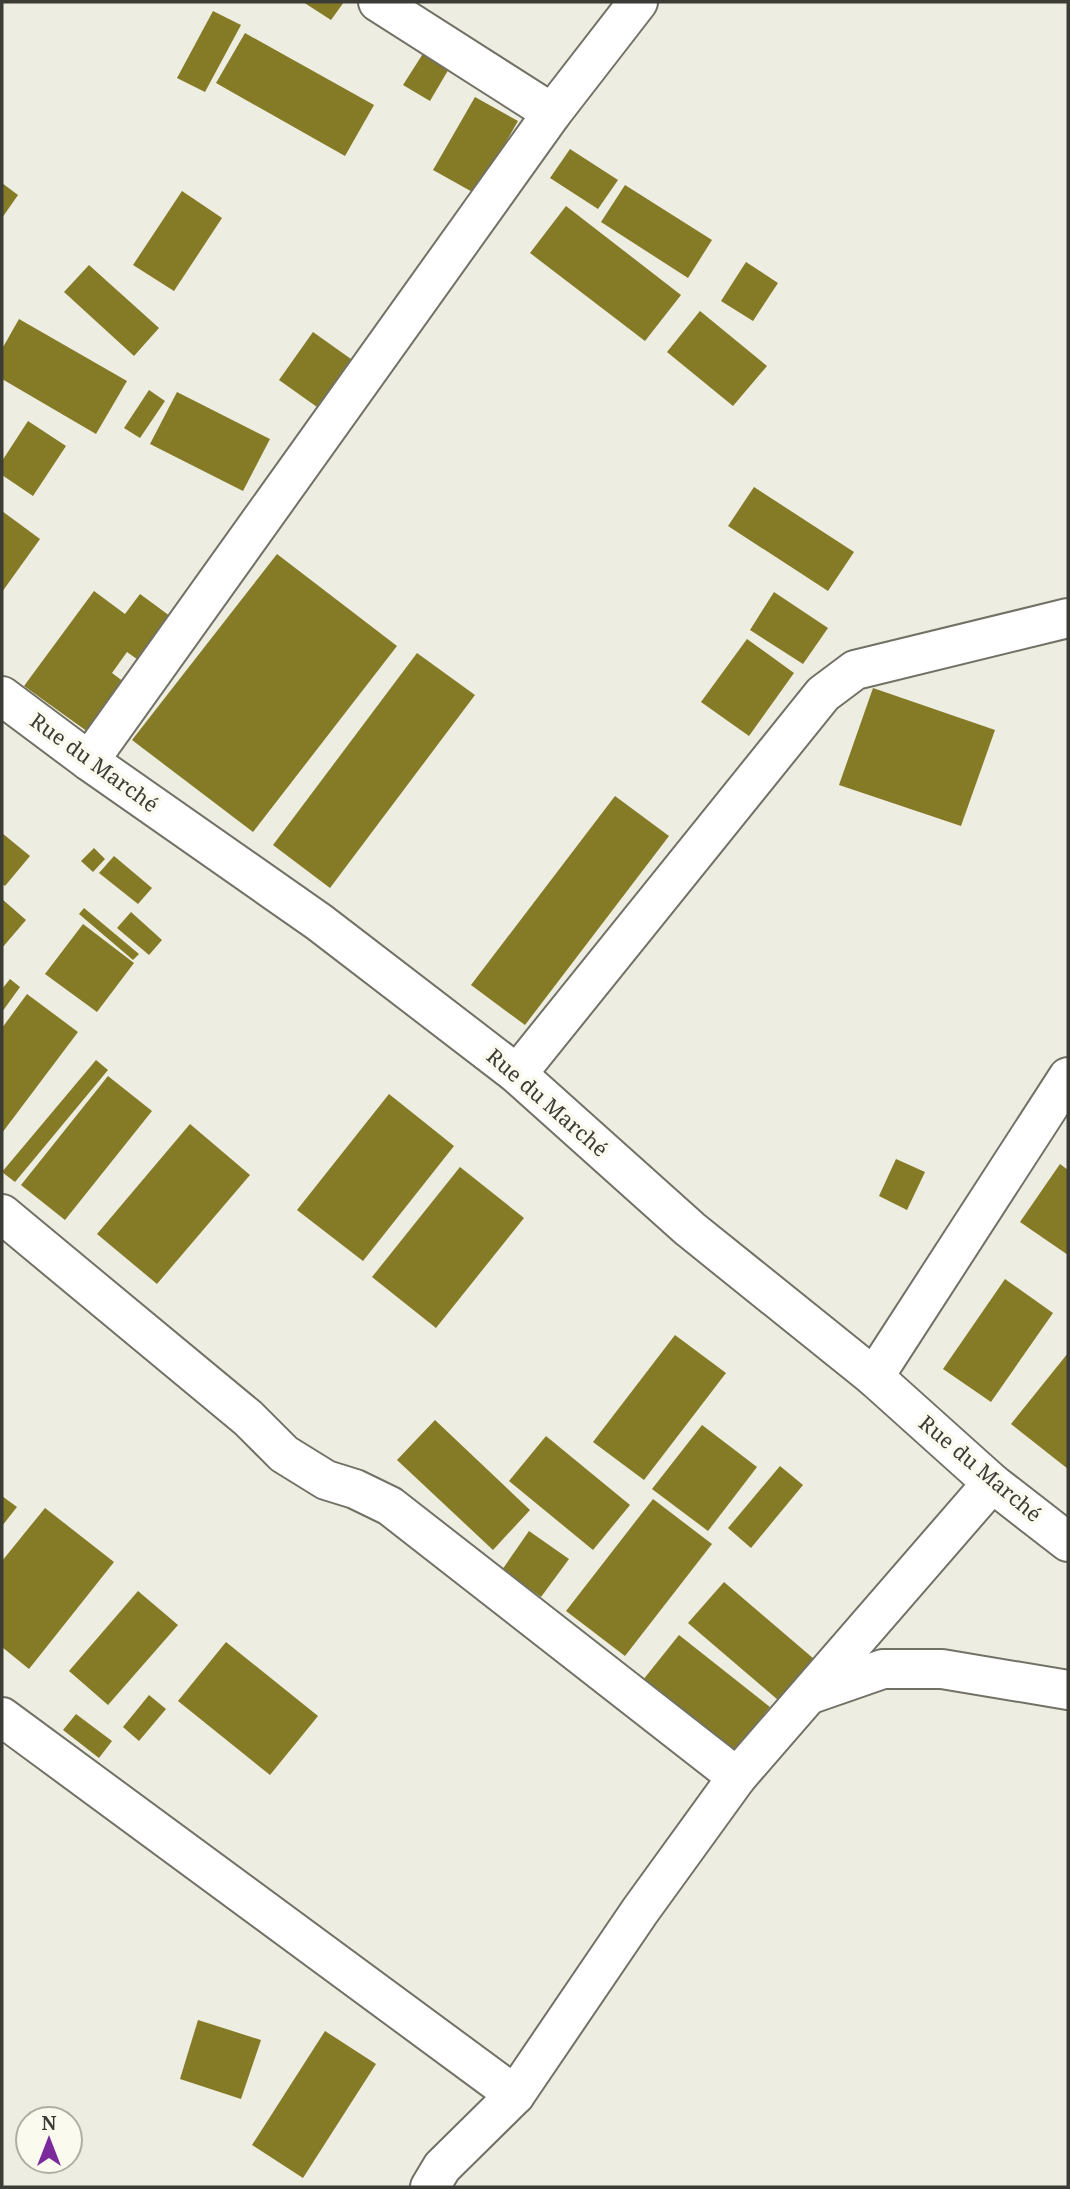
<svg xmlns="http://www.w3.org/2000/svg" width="1070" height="2189" font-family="'Noto Serif',serif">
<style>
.building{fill:#857b27}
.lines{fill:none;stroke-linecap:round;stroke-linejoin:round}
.minor-casing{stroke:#727166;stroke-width:42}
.minor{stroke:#fff;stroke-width:38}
.labels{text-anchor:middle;stroke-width:7;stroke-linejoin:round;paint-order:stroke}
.street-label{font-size:21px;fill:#3c3c37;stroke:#fbfaee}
</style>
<rect width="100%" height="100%" fill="#eeede1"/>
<g class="building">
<polygon points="303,2 344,2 331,20"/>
<polygon points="213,11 241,25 205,92 177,78"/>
<polygon points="245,33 374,105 345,156 216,83"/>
<polygon points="424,52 450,67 430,101 403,85"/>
<polygon points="475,97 518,121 476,194 433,170"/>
<polygon points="570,149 618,180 598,209 550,178"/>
<polygon points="2,183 18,195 2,218"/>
<polygon points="625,185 712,240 688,278 601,222"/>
<polygon points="182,191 222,218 174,291 133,265"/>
<polygon points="566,206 681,295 645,341 530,253"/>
<polygon points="746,262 778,283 753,321 721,301"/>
<polygon points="89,265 159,328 134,356 64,292"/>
<polygon points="700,311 767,366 733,406 667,352"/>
<polygon points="19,319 127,381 96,434 2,379 2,349"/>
<polygon points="313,332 351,359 317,407 279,380"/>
<polygon points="149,390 165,401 140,438 124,428"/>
<polygon points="177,392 270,439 243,491 150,444"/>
<polygon points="28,421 66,446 33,496 2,475 2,461"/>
<polygon points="754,487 854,552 828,591 728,526"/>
<polygon points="2,511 40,539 2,592"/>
<polygon points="277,554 397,646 253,832 132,740"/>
<polygon points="94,591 125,614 140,594 174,619 141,662 127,652 112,673 124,682 88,732 24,686"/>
<polygon points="774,592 828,628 803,664 750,630"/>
<polygon points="747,639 794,673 749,736 701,702"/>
<polygon points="417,653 475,695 330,888 273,845"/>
<polygon points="873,688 995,730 961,826 839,785"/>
<polygon points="615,796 669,836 525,1025 471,985"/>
<polygon points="2,833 30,856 5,886 2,884"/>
<polygon points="94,848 105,859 93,872 81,861"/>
<polygon points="114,856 152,888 138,904 99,873"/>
<polygon points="2,899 26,920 2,948"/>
<polygon points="84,908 139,954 133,960 79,914"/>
<polygon points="131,912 162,940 149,955 117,928"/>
<polygon points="83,924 134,963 97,1012 45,974"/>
<polygon points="10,979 20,987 2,1012 2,989"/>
<polygon points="27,994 78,1032 2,1133 2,1028"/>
<polygon points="96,1060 108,1070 15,1182 2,1172"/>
<polygon points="108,1076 152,1111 65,1220 21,1185"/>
<polygon points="389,1094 454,1146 363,1261 297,1210"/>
<polygon points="190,1124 250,1175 157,1284 97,1234"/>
<polygon points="896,1159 925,1172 907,1210 879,1196"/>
<polygon points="1060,1164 1068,1170 1068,1255 1020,1222"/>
<polygon points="460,1167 524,1218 436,1328 372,1277"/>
<polygon points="1005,1279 1053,1313 991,1402 943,1369"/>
<polygon points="675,1335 726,1373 644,1480 593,1442"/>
<polygon points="1068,1353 1068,1469 1011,1424"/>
<polygon points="435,1420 530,1510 493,1550 397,1460"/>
<polygon points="702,1425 757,1467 708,1531 652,1489"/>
<polygon points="546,1436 630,1505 593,1550 509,1481"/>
<polygon points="780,1466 803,1485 751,1548 728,1528"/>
<polygon points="2,1496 17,1507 2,1526"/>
<polygon points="653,1499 712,1544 625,1656 566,1611"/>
<polygon points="45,1508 114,1562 29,1669 2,1647 2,1561"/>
<polygon points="529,1531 569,1559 541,1597 502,1570"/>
<polygon points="724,1582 814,1659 778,1700 688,1623"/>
<polygon points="138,1591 178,1625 108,1705 69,1671"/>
<polygon points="679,1635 770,1707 733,1752 643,1680"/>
<polygon points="226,1642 318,1716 270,1775 178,1701"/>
<polygon points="149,1695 166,1709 139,1741 123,1727"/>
<polygon points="76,1714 112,1741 99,1758 63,1730"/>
<polygon points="198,2020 261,2040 241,2099 180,2079"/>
<polygon points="325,2031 376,2064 303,2178 252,2145"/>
</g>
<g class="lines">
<defs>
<g id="minor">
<polyline points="378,2 552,113"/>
<polyline points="2,696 89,761 319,922 517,1074 690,1229 874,1377 992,1483 1068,1542"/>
<polyline points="89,761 552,113 638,2"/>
<polyline points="517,1074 823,694 855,670 1068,618"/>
<polyline points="2,1214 248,1418 284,1454 326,1480 355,1489 390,1506 737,1777"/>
<polyline points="874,1377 1068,1077"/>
<polyline points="811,1694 883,1669 942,1669 1068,1690"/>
<polyline points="2,1717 515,2095"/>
<polyline points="430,2187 442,2167 515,2095 640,1911 737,1777 992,1483"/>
</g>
</defs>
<use href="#minor" class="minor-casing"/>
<use href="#minor" class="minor"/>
</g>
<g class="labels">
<g class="street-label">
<text transform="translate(94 763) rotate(36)" y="7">Rue du Marché</text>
<text transform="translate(547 1103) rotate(41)" y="7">Rue du Marché</text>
<text transform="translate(980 1469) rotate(40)" y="7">Rue du Marché</text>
</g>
</g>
<rect width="1070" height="2189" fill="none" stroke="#3c3c37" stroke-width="7"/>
<g transform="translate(49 2140)"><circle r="33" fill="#fbfaee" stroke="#afaea5" stroke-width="2"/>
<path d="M0-5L12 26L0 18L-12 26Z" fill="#7a2a9b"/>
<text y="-10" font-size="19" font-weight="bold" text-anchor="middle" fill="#3c3c37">N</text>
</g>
</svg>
